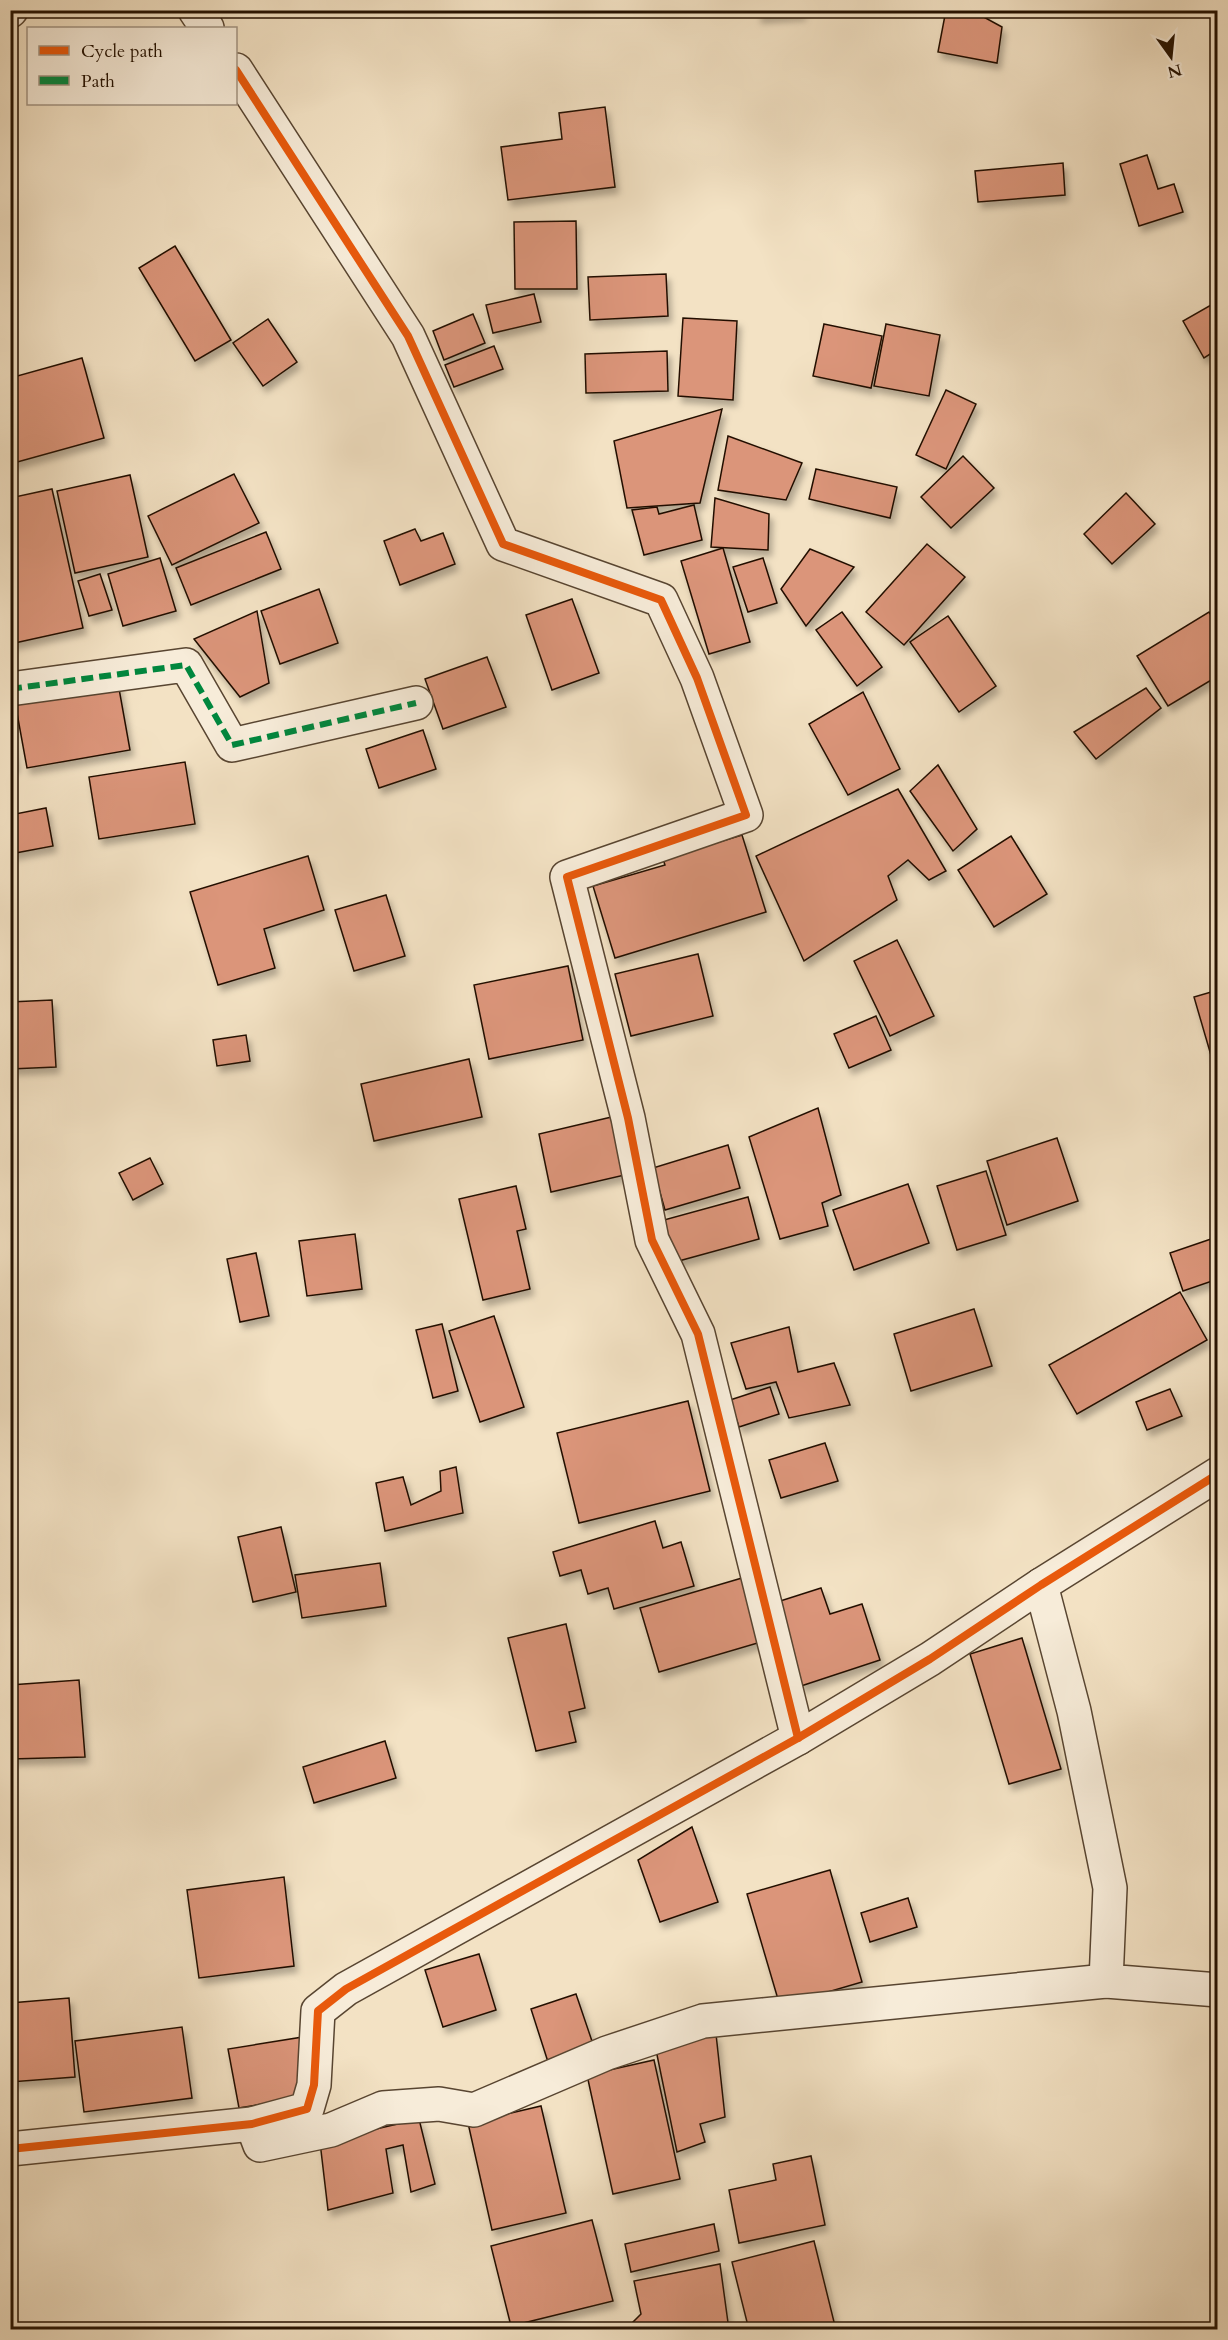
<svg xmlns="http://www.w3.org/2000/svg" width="1228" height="2340" font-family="Cardo,serif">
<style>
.building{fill:#db957a;stroke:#241100;stroke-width:1.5;filter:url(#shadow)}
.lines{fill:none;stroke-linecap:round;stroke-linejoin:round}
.minor-casing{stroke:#584531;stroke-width:36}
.minor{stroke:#f7ecd9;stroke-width:33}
.quiet{stroke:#00873e;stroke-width:6;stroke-dasharray:12 6;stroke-linecap:butt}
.cycleway-casing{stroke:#f7ecd9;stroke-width:11}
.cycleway{stroke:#e8590c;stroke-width:8}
</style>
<defs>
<filter id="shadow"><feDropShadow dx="3.5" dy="6" stdDeviation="3" flood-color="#0004"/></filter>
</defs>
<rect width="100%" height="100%" fill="#f3e2c4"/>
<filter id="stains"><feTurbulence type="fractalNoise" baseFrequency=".00333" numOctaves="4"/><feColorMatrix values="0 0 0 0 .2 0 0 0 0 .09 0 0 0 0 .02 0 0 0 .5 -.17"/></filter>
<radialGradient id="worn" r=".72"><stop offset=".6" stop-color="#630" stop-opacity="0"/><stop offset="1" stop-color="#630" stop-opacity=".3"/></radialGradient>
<g class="building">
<polygon points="758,10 802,10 802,14 758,17"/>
<polygon points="946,10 971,10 1002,27 997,63 938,52"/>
<polygon points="605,107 615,187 508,200 501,147 562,139 559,113"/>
<polygon points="1147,155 1158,189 1174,184 1183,212 1139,226 1120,164"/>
<polygon points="1063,163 1065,195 978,202 975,171"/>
<polygon points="576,221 577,289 515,289 514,222"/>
<polygon points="175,246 231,340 195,361 139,268"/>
<polygon points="666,274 668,316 590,320 588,277"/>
<polygon points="534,294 541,322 493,333 486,305"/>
<polygon points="1218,301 1218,349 1204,358 1183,321"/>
<polygon points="473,314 485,343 444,360 433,331"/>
<polygon points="683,318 737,321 733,400 678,396"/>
<polygon points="268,319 297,362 263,386 233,343"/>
<polygon points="824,324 882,336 871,388 813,376"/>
<polygon points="886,324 940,335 929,396 874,386"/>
<polygon points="494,346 503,369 454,387 445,365"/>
<polygon points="667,351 668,391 586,393 585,354"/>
<polygon points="82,358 104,438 10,464 10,378"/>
<polygon points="946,390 976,404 946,469 916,455"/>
<polygon points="722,409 700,503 627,508 614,441"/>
<polygon points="728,436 802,463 786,500 718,490"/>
<polygon points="963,456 994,488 951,528 921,497"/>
<polygon points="816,469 897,487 890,518 809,499"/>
<polygon points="234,474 259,523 172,565 148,516"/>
<polygon points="130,475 148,557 75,573 57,491"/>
<polygon points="52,489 83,628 10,644 10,498"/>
<polygon points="1126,493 1155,524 1112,564 1084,534"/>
<polygon points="715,498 769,514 768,550 711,547"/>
<polygon points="694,505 702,540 644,555 632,510 657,507 659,514"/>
<polygon points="415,529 421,541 443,533 455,564 400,585 384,541"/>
<polygon points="266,532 281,569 191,605 176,568"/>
<polygon points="927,544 965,577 904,645 866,612"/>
<polygon points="723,548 750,642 709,654 681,561"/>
<polygon points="810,549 854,567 806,626 781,589"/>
<polygon points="160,558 176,611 123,626 108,574"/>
<polygon points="763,558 777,603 748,612 733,567"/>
<polygon points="100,574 112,610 89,616 78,581"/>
<polygon points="319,589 338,643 280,664 261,611"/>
<polygon points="572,599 599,673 552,690 526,615"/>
<polygon points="257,611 269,683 240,697 194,639"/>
<polygon points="842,612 882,667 857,686 816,630"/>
<polygon points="1209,612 1218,626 1218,676 1168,706 1137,656"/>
<polygon points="948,616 996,686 959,712 910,642"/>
<polygon points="487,657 506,707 443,729 425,679"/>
<polygon points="118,683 130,750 27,768 15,702"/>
<polygon points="1146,688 1161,708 1096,759 1074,732"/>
<polygon points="863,692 900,769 848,795 809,724"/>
<polygon points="10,724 16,766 10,767"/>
<polygon points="423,730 436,769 379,788 366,749"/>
<polygon points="185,762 195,824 99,839 89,777"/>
<polygon points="938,765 977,829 953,851 910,791"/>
<polygon points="898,789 946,871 929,880 908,860 888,876 897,900 804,961 756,856"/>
<polygon points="46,808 53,846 10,854 10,815"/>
<polygon points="742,835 766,912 615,958 593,886 665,865 663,859"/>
<polygon points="1011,836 1047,894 994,927 958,870"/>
<polygon points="308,856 324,910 264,929 275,968 218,985 190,892"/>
<polygon points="386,895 405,956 354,971 335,910"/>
<polygon points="897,940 934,1016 890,1036 854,961"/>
<polygon points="698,954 713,1016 631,1036 615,974"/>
<polygon points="568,966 583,1040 489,1059 474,985"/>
<polygon points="1218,990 1218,1076 1217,1076 1194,997"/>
<polygon points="52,1000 56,1067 10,1069 10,1002"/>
<polygon points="876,1016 891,1050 849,1068 834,1034"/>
<polygon points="246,1035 250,1061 217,1066 213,1040"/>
<polygon points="469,1059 482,1117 374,1141 361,1084"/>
<polygon points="818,1108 841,1195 822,1203 828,1226 780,1239 749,1137"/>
<polygon points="616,1116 629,1174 551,1192 539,1134"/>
<polygon points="1057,1138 1078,1201 1007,1225 987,1161"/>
<polygon points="728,1145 740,1188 665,1210 653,1168"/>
<polygon points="150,1158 163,1184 133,1200 119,1173"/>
<polygon points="986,1171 1006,1235 957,1250 937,1186"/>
<polygon points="908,1184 929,1243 854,1270 833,1210"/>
<polygon points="516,1186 526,1229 517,1231 530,1289 483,1300 459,1199"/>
<polygon points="748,1197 759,1239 675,1262 664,1220"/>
<polygon points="355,1234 362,1289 307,1296 299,1241"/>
<polygon points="1211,1239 1218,1259 1218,1279 1183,1291 1170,1253"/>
<polygon points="256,1253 269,1316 240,1322 227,1259"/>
<polygon points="1180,1292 1207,1340 1077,1414 1049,1365"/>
<polygon points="974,1309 992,1366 911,1391 894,1334"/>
<polygon points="494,1316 524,1407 480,1422 449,1331"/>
<polygon points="442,1324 458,1391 433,1398 416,1330"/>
<polygon points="789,1327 798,1372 834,1363 850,1405 789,1418 776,1382 746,1389 731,1343"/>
<polygon points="770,1387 779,1414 739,1427 730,1400"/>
<polygon points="1170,1389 1182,1416 1147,1430 1136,1402"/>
<polygon points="688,1401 710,1491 579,1523 557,1433"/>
<polygon points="825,1443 838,1481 781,1498 769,1460"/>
<polygon points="456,1467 463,1513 385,1531 376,1483 403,1477 411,1505 441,1491 440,1471"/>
<polygon points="655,1521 663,1548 681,1542 694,1586 614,1609 608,1588 588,1594 581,1570 560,1576 553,1552"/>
<polygon points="281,1527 296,1592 253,1602 238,1537"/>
<polygon points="380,1563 386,1606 302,1618 295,1575"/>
<polygon points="742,1578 761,1642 659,1672 640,1608"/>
<polygon points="821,1588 830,1614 862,1604 880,1660 801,1686 774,1603"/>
<polygon points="566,1624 585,1708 569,1712 576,1742 536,1751 508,1638"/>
<polygon points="1022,1638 1061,1769 1009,1784 970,1654"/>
<polygon points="79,1680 85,1757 10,1759 10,1685"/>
<polygon points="385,1741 396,1778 314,1803 303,1767"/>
<polygon points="692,1827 718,1902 660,1922 638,1860"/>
<polygon points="830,1870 862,1982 780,2006 747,1894"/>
<polygon points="284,1877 294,1966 199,1978 187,1890"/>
<polygon points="908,1898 917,1927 870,1942 861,1913"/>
<polygon points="479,1954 496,2010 443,2027 425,1970"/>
<polygon points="576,1994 595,2050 549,2065 531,2009"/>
<polygon points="69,1998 75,2077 10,2082 10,2003"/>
<polygon points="182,2027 192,2098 84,2112 75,2041"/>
<polygon points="716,2034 725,2117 700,2124 705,2142 677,2152 656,2050"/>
<polygon points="303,2037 298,2098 239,2108 228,2049"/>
<polygon points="654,2060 680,2179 613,2194 587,2075"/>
<polygon points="541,2106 566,2213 492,2230 468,2123"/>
<polygon points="419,2119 435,2184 411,2192 403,2145 386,2149 393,2193 328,2210 320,2142"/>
<polygon points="811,2156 825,2225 739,2243 729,2190 776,2180 773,2164"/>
<polygon points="592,2220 613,2301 511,2326 491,2246"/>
<polygon points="714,2224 719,2251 631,2272 625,2244"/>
<polygon points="814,2241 836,2330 749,2330 732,2262"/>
<polygon points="720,2264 729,2330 629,2330 628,2327 641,2314 634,2281"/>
</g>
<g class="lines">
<defs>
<g id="minor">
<polyline points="195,10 207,28"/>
<polyline points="10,11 11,10"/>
<polyline points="236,70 408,336 503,544 661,600 697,678 746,815 567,877 628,1118 652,1240 698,1334 798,1738"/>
<polyline points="10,689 186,665 232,745 416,703"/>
<polyline points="1041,1585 1074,1711 1110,1888 1106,1981 1218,1990"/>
<polyline points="252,2124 260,2145 331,2130 383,2108 439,2104 474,2110 607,2053 703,2021 1106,1981"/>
<polyline points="10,2149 252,2124 307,2109 314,2085 318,2011 346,1989 798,1738 930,1659 1041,1585 1218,1474"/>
</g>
</defs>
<use href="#minor" class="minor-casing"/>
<use href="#minor" class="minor"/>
<polyline class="quiet" points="10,689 186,665 232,745 416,703"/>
<defs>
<g id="cycleway">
<polyline points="236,70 408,336 503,544 661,600 697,678 746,815 567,877 628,1118 652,1240 698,1334 798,1738"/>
<polyline points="10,2149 252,2124 307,2109 314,2085 318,2011 346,1989 798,1738 930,1659 1041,1585 1218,1474"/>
</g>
</defs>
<use href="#cycleway" class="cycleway-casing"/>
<use href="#cycleway" class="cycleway"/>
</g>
<rect width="1228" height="2340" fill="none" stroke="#f3e2c4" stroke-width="36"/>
<rect x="12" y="12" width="1204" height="2316" fill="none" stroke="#241100" stroke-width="3"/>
<rect x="18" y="18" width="1192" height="2304" fill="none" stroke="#241100" stroke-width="1.5"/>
<rect x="27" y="27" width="210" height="78" fill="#f7ecd9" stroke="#a39482" stroke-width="1.5"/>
<rect x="39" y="46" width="30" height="9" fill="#e8590c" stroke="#a39482" stroke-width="1.5"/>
<text x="81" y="57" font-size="18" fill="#241100">Cycle path</text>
<rect x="39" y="76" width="30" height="9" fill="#00873e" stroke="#a39482" stroke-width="1.5"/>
<text x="81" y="87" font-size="18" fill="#241100">Path</text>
<g transform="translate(1171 57) rotate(165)" stroke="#f7ecd9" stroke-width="4.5" paint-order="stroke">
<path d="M0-4.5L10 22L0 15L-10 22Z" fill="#241100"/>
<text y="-9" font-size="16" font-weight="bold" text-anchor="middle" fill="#241100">N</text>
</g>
<rect width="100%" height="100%" filter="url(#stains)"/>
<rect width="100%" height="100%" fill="url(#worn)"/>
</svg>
